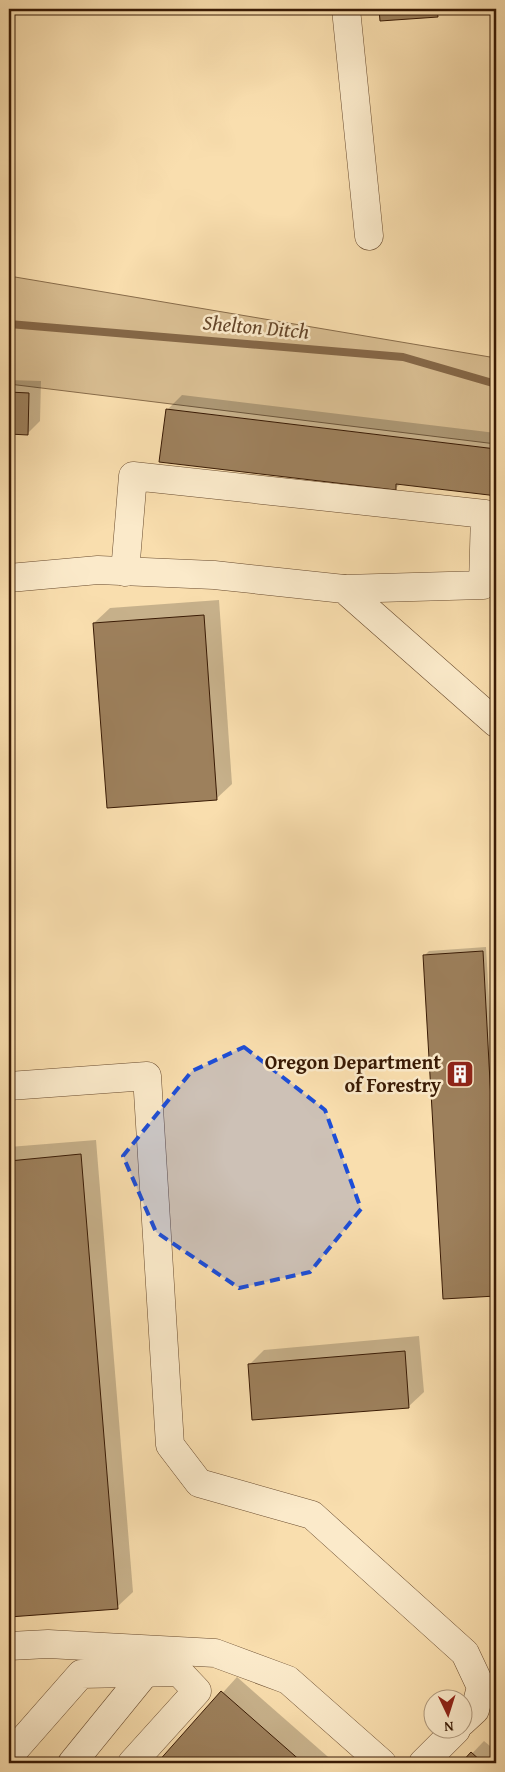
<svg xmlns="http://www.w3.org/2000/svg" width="505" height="1772" font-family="'Gentium Book Plus',serif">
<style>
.green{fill:#d8bd91;stroke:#886c4a}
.shadow{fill:#0003}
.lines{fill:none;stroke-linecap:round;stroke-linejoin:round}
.stream{stroke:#856747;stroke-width:8}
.building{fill:#9d805c;stroke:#391a04}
.minor-casing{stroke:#694b2e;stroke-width:29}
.minor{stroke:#fbeaca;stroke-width:28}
.marked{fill:#1d4ed8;fill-opacity:0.2;stroke:#1d4ed8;stroke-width:4;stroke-dasharray:10 6;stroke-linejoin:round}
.labels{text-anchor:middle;stroke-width:5;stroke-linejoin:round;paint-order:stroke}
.poi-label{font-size:20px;font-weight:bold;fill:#391a04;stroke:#fbeaca;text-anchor:end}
.water-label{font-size:21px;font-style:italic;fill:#65472b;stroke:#fbeaca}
</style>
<rect width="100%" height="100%" fill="#f9deae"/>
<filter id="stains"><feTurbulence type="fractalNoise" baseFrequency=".004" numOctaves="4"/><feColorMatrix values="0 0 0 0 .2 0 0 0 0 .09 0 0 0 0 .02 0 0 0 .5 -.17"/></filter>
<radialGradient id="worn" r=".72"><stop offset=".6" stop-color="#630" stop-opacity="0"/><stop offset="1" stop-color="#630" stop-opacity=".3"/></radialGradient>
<polygon class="green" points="9,276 496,358 496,444 9,384"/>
<g class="shadow">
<polygon points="380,9 444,9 437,15 381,19"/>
<polygon points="9,380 41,381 40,421 27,434 9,433"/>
<polygon points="182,395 496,433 496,496 490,494 401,483 395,489 167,410"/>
<polygon points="219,600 232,784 216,799 94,623 110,608"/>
<polygon points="486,947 496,1122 496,1294 444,1298 425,955 429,951"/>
<polygon points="96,1140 133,1592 117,1607 9,1616 9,1147"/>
<polygon points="419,1336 424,1392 408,1407 249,1365 264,1350"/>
<polygon points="237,1677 335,1763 159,1763"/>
<polygon points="484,1741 496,1751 496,1763 463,1763"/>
</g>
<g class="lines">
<polyline class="stream" points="9,324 403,357 496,384"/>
</g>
<g class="building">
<polygon points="379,9 437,9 438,17 380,21"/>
<polygon points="9,392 29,393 28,435 9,434"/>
<polygon points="166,409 496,449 496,497 489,495 396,484 396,490 159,462"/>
<polygon points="204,615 217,800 107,808 93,623"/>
<polygon points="483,951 496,1194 496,1296 443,1299 423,955"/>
<polygon points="81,1154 118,1609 9,1617 9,1161"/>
<polygon points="405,1351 409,1408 252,1420 248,1364"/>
<polygon points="221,1691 303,1763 157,1763"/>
<polygon points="471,1752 483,1763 461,1763"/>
</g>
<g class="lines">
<defs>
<g id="minor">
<polyline points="346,9 369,236"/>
<polyline points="125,572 133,476 485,514 483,585 344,589"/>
<polyline points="9,578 98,570 214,575 344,589 496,723"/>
<polyline points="9,1086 147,1076 170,1445 199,1483 312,1515 465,1653 481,1687 475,1710 462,1722"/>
<polyline points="9,1646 48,1644 215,1653 288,1680 382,1763"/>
<polyline points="9,1756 81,1674 179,1672 197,1691 132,1763"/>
<polyline points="72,1763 146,1672"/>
<polyline points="423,1763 456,1730"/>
</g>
</defs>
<use href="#minor" class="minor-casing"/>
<use href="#minor" class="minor"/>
</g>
<path class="marked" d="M244 1047 325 1110 361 1209 310 1272 239 1288 156 1232 123 1156 192 1071Z"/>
<defs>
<symbol id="building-square" viewBox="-11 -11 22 22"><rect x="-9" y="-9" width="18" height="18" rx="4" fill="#8f2418" stroke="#fbeaca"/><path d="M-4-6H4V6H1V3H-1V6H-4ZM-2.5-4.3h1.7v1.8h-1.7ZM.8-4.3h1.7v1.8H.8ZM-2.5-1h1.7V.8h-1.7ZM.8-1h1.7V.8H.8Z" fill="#fff"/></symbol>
</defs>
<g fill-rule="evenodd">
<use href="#building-square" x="444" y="1058" width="32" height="32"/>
</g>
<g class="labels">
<g class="poi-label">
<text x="441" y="1069">Oregon Department<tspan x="441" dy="23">of Forestry</tspan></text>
</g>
<g class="water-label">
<text transform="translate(256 327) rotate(5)" y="7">Shelton Ditch</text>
</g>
</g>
<rect width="505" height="1772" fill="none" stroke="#f9deae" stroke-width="30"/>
<rect x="10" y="10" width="485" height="1752" fill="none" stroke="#391a04" stroke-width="2.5"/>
<rect x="15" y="15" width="475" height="1742" fill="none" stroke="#391a04"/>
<g transform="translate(448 1714) rotate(176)"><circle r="24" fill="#fbeaca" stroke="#ad977b"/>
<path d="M0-4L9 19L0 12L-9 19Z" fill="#8f2418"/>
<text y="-8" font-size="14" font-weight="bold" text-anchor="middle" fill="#391a04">N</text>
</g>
<rect width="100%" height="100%" filter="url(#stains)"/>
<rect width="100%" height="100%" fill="url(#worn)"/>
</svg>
